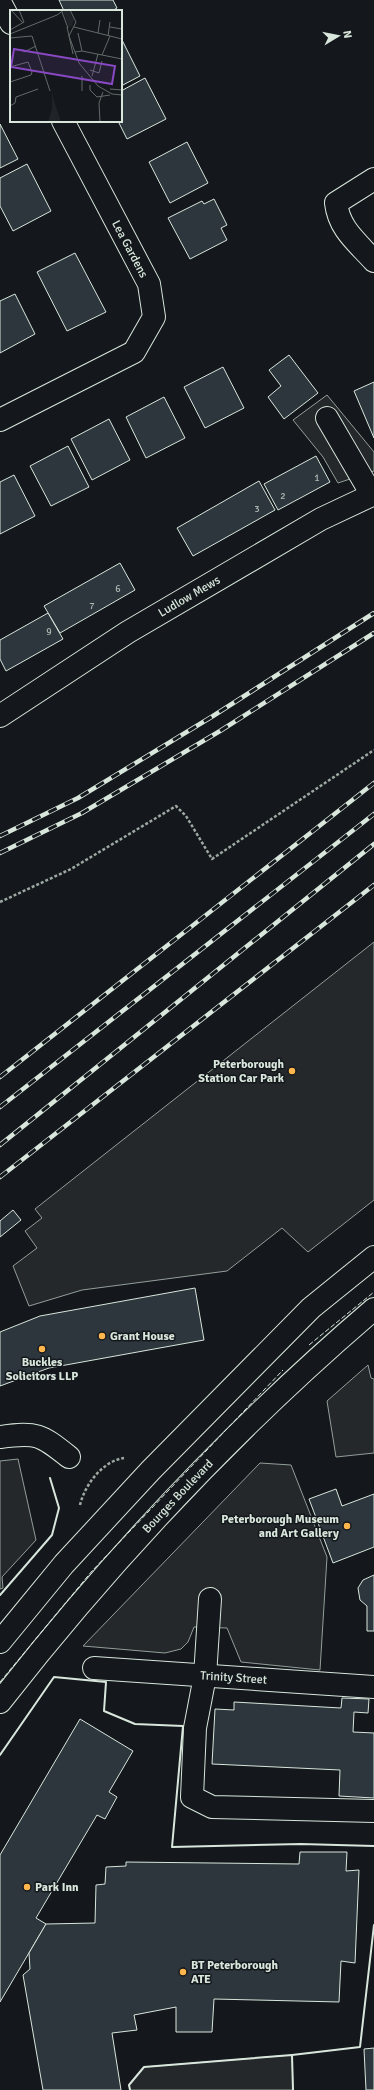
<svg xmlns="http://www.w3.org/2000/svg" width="374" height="2090" font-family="Signika,sans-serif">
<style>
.parking{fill:#24282b;stroke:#939e99}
.building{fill:#2c363c;stroke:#d8e6dc}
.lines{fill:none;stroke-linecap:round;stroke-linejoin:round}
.minor-casing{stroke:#d8e6dc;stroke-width:24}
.major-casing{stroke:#d8e6dc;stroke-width:24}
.path{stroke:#9da8a2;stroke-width:2.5;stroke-dasharray:3 2;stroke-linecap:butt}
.minor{stroke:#14181c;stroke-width:22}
.major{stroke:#14181c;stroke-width:22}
.rail-casing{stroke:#d8e6dc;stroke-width:4.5}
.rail{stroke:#14181c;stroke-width:3;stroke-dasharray:9;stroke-linecap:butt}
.fence{stroke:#d8e6dc;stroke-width:1;stroke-dasharray:5 2;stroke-linecap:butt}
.wall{stroke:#d8e6dc;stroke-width:2}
.poi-dot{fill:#ffb74d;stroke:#14181c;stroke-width:1.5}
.labels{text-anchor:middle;stroke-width:3;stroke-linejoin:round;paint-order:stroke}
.number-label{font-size:10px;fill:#adbab4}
.street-label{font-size:12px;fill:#d8e6dc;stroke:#14181c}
.poi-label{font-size:12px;font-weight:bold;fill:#d8e6dc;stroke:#14181c;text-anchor:start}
.inset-road{fill:none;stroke:#626a69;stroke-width:1}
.view{fill:#8948c3;fill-opacity:0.15;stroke:#8948c3;stroke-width:2}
.inset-edge{fill:none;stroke:#d8e6dc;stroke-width:2}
</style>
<rect width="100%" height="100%" fill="#14181c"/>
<g class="parking">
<polygon points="327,395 374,452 374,471 338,483 323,457 293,420"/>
<polygon points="374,942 374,1200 308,1252 282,1228 227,1271 82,1290 29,1306 13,1266 37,1248 25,1231 42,1218 35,1209"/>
<polygon points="368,1365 371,1378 374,1379 374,1453 336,1457 327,1401"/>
<polygon points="18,1459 36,1540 2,1577 3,1588 0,1589 0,1461"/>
<polygon points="260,1463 291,1465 327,1557 320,1670 241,1662 227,1628 194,1627 188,1642 181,1649 165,1653 83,1646"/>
<polygon points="292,2055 293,2090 130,2090 129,2085 144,2067"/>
</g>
<g class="building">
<polygon points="59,0 113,0 117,8 112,11 64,11"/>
<polygon points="121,38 140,76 121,86"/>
<polygon points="145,78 166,119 127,139 118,121 121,121 121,91"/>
<polygon points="0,124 18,159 0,168"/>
<polygon points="187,142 208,183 170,203 149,162"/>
<polygon points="27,164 51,211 13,231 0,206 0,178"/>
<polygon points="214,199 227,225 221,228 227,240 190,259 168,218 202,201 204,204"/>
<polygon points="75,253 106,312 67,331 37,272"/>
<polygon points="15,294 35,334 0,353 0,301"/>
<polygon points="289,355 318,393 284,419 268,397 281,386 269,370"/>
<polygon points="223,367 244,408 205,428 184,387"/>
<polygon points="374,382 374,438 354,391"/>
<polygon points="164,397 185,438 146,458 126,417"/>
<polygon points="109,419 130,460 92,480 71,439"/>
<polygon points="68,446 89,487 51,506 30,466"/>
<polygon points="316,456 330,482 278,510 264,484"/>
<polygon points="14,475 35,516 0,534 0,482"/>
<polygon points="259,481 275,510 193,556 177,528"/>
<polygon points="120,563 135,590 60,633 44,606"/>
<polygon points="48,613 63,639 6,671 0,659 0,640"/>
<polygon points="13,1210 21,1220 0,1237 0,1221"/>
<polygon points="195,1288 204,1340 49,1368 0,1386 0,1332 40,1316"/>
<polygon points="336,1489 342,1506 374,1494 374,1547 333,1563 309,1499"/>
<polygon points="374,1575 374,1631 367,1631 367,1606 360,1600 358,1588 363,1580"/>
<polygon points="342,1698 369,1699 368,1713 354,1712 353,1732 374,1733 374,1798 339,1796 340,1770 212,1764 215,1709 234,1710 234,1702 341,1708"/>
<polygon points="80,1719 133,1751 109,1792 117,1797 105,1819 97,1815 36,1918 46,1924 0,2002 0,1855"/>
<polygon points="300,1852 347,1852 346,1871 359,1870 355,1963 341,1961 339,2002 214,1999 212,2032 176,2032 176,2007 134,2015 137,2030 112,2033 121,2090 43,2090 23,1975 30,1969 29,1953 46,1924 95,1923 96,1885 105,1884 106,1867 126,1866 126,1862 299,1864"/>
<polygon points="374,2048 374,2090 366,2090 364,2049"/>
</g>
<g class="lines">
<defs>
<g id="minor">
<polyline points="0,2 11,23"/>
<path d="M374 179 336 203C339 229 357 242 374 261"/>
<polyline points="327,418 372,495"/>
<polyline points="0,420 134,352 154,317 149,284 63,121"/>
<path id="s1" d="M0 716 128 632 321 519 374 494"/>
<path d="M0 1437C37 1432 40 1434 69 1457"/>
<polyline points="210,1599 205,1676 195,1728 192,1797 212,1807 374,1811"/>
<path id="s2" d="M94 1668 374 1687"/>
</g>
<g id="major">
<polyline points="0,1642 64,1564 151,1470 311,1308 374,1257"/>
<path id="s3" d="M0 1702C111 1560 237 1426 374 1309"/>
</g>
</defs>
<use href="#minor" class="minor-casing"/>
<use href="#major" class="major-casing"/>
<g class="path">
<polyline points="0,902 71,869 176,806 186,816 212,859 374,750"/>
<path d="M80 1505C85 1484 103 1461 124 1458"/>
</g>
<use href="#minor" class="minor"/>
<use href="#major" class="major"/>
<defs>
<g id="rail">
<polyline points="0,836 78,798 213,716 374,613"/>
<polyline points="0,853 82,813 220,731 374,633"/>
<polyline points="0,1077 374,783"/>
<polyline points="0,1107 374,814"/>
<polyline points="0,1145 374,844"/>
<polyline points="0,1177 374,885"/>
</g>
</defs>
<use href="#rail" class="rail-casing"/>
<use href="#rail" class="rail"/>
<g class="fence">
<polyline points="309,1345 374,1292"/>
<polyline points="0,1682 92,1571 283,1370"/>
</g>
<g class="wall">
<polyline points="0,1595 52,1535 59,1508 50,1478"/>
<polyline points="0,1755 54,1677 106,1682 104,1711 135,1724 183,1726 172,1847 301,1844 374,1846"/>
<polyline points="292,2055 360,2047 374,1925"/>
<polyline points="130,2090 129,2085 144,2067 292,2055 293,2090"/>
</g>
</g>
<g class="poi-dot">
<circle cx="292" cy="1071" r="4"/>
<circle cx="102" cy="1336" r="4"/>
<circle cx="42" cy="1349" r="4"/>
<circle cx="347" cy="1526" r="4"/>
<circle cx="27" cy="1887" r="4"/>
<circle cx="183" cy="1972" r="4"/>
</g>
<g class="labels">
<g class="number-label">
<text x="317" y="481">1</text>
<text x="283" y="499">2</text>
<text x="257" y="512">3</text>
<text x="118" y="592">6</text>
<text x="92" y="609">7</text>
<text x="49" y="635">9</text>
</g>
<g class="street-label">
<text transform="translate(130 249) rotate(62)" y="4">Lea Gardens</text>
<text dy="4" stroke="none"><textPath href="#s1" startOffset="224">Ludlow Mews</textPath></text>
<text dy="4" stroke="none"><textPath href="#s3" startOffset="272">Bourges Boulevard</textPath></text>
<text dy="4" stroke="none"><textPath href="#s2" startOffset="140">Trinity Street</textPath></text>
</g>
<g class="poi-label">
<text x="284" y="1068" text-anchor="end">Peterborough<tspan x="284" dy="14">Station Car Park</tspan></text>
<text x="110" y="1340">Grant House</text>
<text x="42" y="1366" text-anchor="middle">Buckles<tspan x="42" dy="14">Solicitors LLP</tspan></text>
<text x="339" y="1523" text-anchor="end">Peterborough Museum<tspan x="339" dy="14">and Art Gallery</tspan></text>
<text x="35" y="1891">Park Inn</text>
<text x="191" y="1969">BT Peterborough<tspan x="191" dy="14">ATE</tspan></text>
</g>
</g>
<g transform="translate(10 10)">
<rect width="112" height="112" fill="#14181c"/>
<path d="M55 0 59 1 64 9 62 16 59 17 53 2ZM42 77 43 88 51 112H38L42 99Z" fill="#202428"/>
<path class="inset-road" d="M1 0 13 13M60 0 66 12 59 26 69 53 88 76 102 84 112 85M52 2 58 18M57 17 63 44M64 17 112 29M100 17 112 19M0 20 14 12 9 0M68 23 72 41M88 23 90 10M0 24 47 5 54 0M98 26 100 12M0 28 22 26 40 81M12 39 14 42 26 36M65 42 72 41 112 49M92 45 100 26M0 57 18 52 22 62 21 65 0 72M80 60 89 63 92 51M72 66V81M82 66 88 44M80 75V80L87 87 100 85M100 79 112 80M0 96 5 93 6 87 28 79M90 112 89 93 93 82"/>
<path class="view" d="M4 39 105 56 102 74 1 57Z"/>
<rect width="112" height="112" class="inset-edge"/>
</g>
<g transform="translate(338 36) rotate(80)" stroke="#14181c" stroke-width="3" paint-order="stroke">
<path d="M0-3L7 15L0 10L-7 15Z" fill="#d8e6dc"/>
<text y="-6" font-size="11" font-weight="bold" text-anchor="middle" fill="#d8e6dc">N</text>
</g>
</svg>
